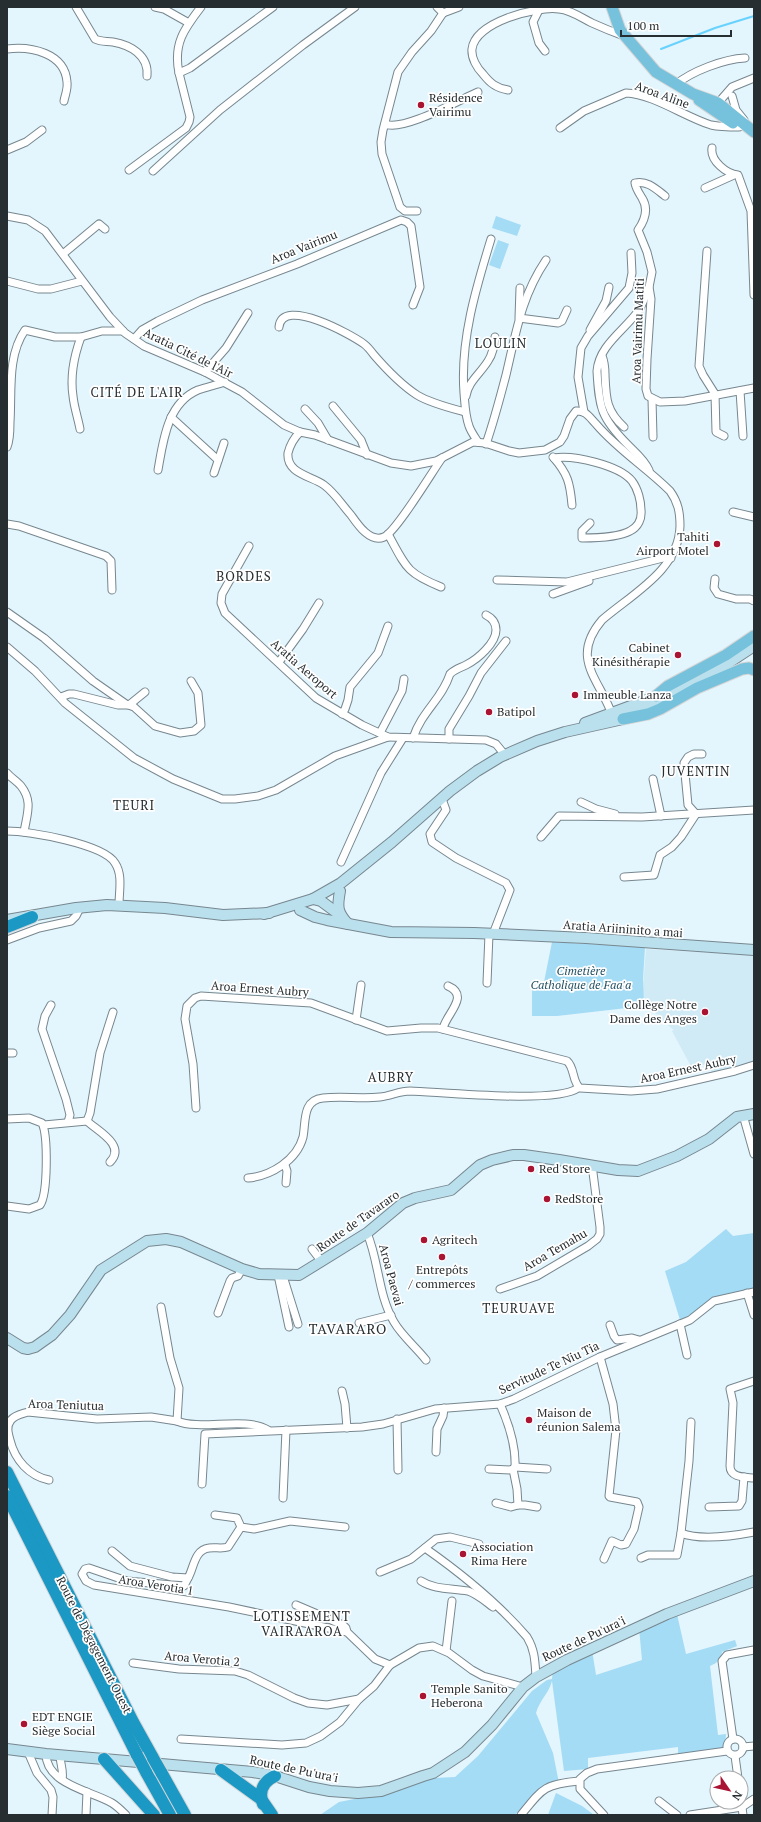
<svg xmlns="http://www.w3.org/2000/svg" width="761" height="1822" font-family="'PT Serif',serif">
<style>
.built{fill:#d0eaf6}
.green{fill:#a4dbf5}
.lines{fill:none;stroke-linecap:round;stroke-linejoin:round}
.stream{stroke:#68d2fe;stroke-width:2}
.street-casing{stroke:#77878f;stroke-width:9}
.secondary-casing{stroke:#77878f;stroke-width:12}
.primary-casing{stroke:#d4d5d6;stroke-width:13}
.highway-casing{stroke:#d4d5d6;stroke-width:14}
.street{stroke:#fff;stroke-width:7}
.secondary{stroke:#bbe0ed;stroke-width:10}
.primary{stroke:#76c1db;stroke-width:11}
.highway{stroke:#1b98c3;stroke-width:12}
.highway-bridge-casing{stroke:#d4d5d6;stroke-width:14;stroke-linecap:butt}
.highway-bridge{stroke:#1b98c3;stroke-width:12}
.poi-dot{fill:#aa1433;stroke:#fff;stroke-width:1.5}
.labels{text-anchor:middle;stroke-width:3.5;stroke-linejoin:round;paint-order:stroke}
.street-label{font-size:12px;fill:#272e31;stroke:#fff}
.poi-label{font-size:12px;fill:#272e31;stroke:#fff;text-anchor:start}
.park-label{font-size:12px;font-style:italic;fill:#265265;stroke:#fff}
.neighbourhood-label{font-size:13px;letter-spacing:1px;fill:#272e31;stroke:#fff}
.quarter-label{font-size:14px;letter-spacing:1px;fill:#272e31;stroke:#fff}
</style>
<rect width="100%" height="100%" fill="#e3f5fd"/>
<polygon class="built" points="646,949 754,955 754,1062 714,1076 707,1064 692,1068 672,1031 674,1030 665,1023 660,1015 656,1014 654,1010 644,1008 642,1000"/>
<g class="green">
<polygon points="496,216 521,225 517,236 492,228"/>
<polygon points="498,240 509,244 500,269 489,265"/>
<polygon points="552,942 645,947 643,979 644,1006 557,1016 532,1016 532,987 543,987"/>
<polygon points="726,1229 733,1236 754,1233 754,1289 709,1300 695,1312 680,1320 665,1271 686,1262"/>
<path d="M676 1610 686 1654 735 1640 737 1646 722 1652C721 1660 717 1663 710 1666L718 1735 726 1734 725 1744 721 1751 678 1755V1747L588 1758V1769L564 1771 552 1681C549 1693 539 1701 536 1713L553 1753 559 1783 514 1815H320L339 1802 380 1794 434 1778 455 1777 478 1756 532 1691 547 1680 552 1679 553 1668 592 1650 596 1675 642 1660 639 1628Z"/>
<polygon points="556,1793 582,1806 594,1815 548,1815"/>
</g>
<g class="lines">
<polyline class="stream" points="661,49 715,28 754,16"/>
<defs>
<g id="street">
<path d="M76 7 95 39C101 42 106 41 113 42 130 45 149 55 147 76"/>
<polyline points="155,7 164,9 189,23"/>
<path d="M201 7C184 29 173 44 179 73L190 68 273 7"/>
<polyline points="437,7 443,13"/>
<polyline points="539,10 533,22 539,43 545,51"/>
<polyline points="443,13 459,7"/>
<path d="M7 49C31 46 65 53 67 82 68 89 65 95 64 101"/>
<path d="M675 85C692 71 724 59 745 58"/>
<path d="M508 90C496 88 490 83 483 74 477 68 471 58 472 49 475 22 536 6 559 9 571 10 582 18 592 23 603 28 613 32 624 36"/>
<polyline points="732,96 736,110 744,120"/>
<polyline points="718,103 732,87 754,78"/>
<path d="M385 124C403 132 459 100 478 92"/>
<path d="M560 128 584 111 626 93C653 94 685 117 711 125 720 127 730 127 739 127"/>
<path d="M712 148C710 161 727 174 738 175L751 211 754 295"/>
<polyline points="7,150 26,142 42,130"/>
<polyline points="129,170 186,128 189,122 190,117 179,73"/>
<polyline points="153,171 220,110 303,45 355,7"/>
<polyline points="705,188 734,175"/>
<path d="M665 196C656 189 647 180 635 183 636 189 639 193 642 198 649 209 645 220 638 230L647 252 652 272 649 287 651 299 647 359 646 389 648 396 660 402 685 401 754 388"/>
<polyline points="417,211 405,211 400,207 382,154 381,142 383,130 398,72 412,52 431,31 443,13"/>
<path d="M7 216 28 220 45 231 110 317 125 333 144 346 205 372 227 384 242 392 284 425 300 432 315 435 391 463 411 466 436 461 473 442 485 443 509 451 519 453 545 450 560 442 564 436 570 419 576 411C586 410 590 418 596 424 618 450 646 467 670 491 678 502 680 512 680 526 679 570 632 594 602 620 569 659 600 679 613 717"/>
<polyline points="707,251 699,366 703,375 715,394 716,432 724,436"/>
<polyline points="63,254 99,224 105,229"/>
<polyline points="7,281 38,289 51,289 82,281"/>
<path d="M649 287C646 295 643 303 639 310 625 330 599 345 597 371 599 408 601 418 628 445 636 453 644 459 649 470"/>
<polyline points="520,288 519,318 558,323 562,321 567,310"/>
<path d="M279 327C282 296 352 335 364 344 368 347 371 351 374 355 387 370 400 384 417 395 430 403 450 408 465 412"/>
<polyline points="590,330 606,301 609,287"/>
<polyline points="134,339 142,330 158,321 202,300 297,264 401,220 407,222 411,226 420,287 413,305"/>
<path d="M602 356C605 363 605 368 605 375 606 398 606 411 624 427"/>
<polyline points="205,372 226,348 248,313"/>
<polyline points="740,391 743,436"/>
<path d="M466 396C468 382 480 374 488 361 493 354 494 346 495 337"/>
<polyline points="652,399 653,437"/>
<polyline points="333,406 361,440 367,455"/>
<polyline points="305,409 318,423 328,440"/>
<polyline points="584,412 578,377 581,348 588,336 629,288 632,273 631,253"/>
<polyline points="171,417 218,460"/>
<path d="M80 429C78 418 74 407 73 396 70 376 74 356 81 337"/>
<path d="M300 432C294 438 290 445 288 453 286 474 312 476 324 485 335 493 342 505 351 515 358 525 370 543 384 537 396 532 432 472 442 458"/>
<path d="M478 442C475 437 471 432 469 426 465 415 465 404 464 393 460 341 476 288 491 239"/>
<path d="M486 444C494 421 500 398 506 375 516 333 521 297 546 260"/>
<path d="M7 447C10 440 10 430 10 422 12 392 7 356 25 330L55 337H81L102 331H123"/>
<path d="M553 457C568 474 570 483 572 505"/>
<path d="M554 458C574 455 619 465 632 481 638 489 641 501 641 510 642 519 638 527 630 531 619 537 595 538 582 538V531L590 523"/>
<path d="M158 470C163 442 167 403 198 390 207 387 216 385 225 382"/>
<polyline points="214,473 224,443"/>
<polyline points="733,512 754,517"/>
<polyline points="7,524 19,526 106,556 111,561 112,590"/>
<path d="M388 534C406 567 406 573 441 587"/>
<polyline points="249,546 222,594 221,603 225,613 316,698 362,725 388,737 486,740 496,744 505,755"/>
<polyline points="715,579 714,588 718,594 736,599 750,599 754,601"/>
<polyline points="497,580 567,582 663,558 671,558"/>
<polyline points="553,594 589,581"/>
<polyline points="7,612 44,638 93,681 126,704 134,707 155,726 180,733 194,731 201,725 198,693 191,681"/>
<polyline points="7,647 35,671 65,703 134,758 173,779 222,799 235,799 258,796 276,790 335,756 388,737"/>
<polyline points="279,662 303,629 319,603"/>
<polyline points="61,697 69,694 74,694 118,705 129,705 145,692"/>
<polyline points="342,714 345,709 348,700 350,687 378,653 388,626"/>
<polyline points="380,733 402,691 404,679"/>
<path d="M413 738C422 711 442 699 450 674 455 669 460 668 466 665 478 659 496 643 496 630 496 623 492 618 486 615"/>
<polyline points="449,739 449,729 469,696 481,673 506,641"/>
<path d="M7 773C11 778 17 781 21 786 33 801 27 814 24 832"/>
<polyline points="653,779 661,816"/>
<polyline points="442,799 446,810 430,834 432,842 456,858 506,883 510,890 493,934"/>
<polyline points="581,802 596,809 615,814"/>
<path d="M7 831C29 831 104 844 115 863 123 875 119 891 119 905"/>
<polyline points="541,837 559,816 642,817 754,810"/>
<polyline points="341,862 381,773 403,738"/>
<polyline points="624,877 654,875 660,855 672,847 681,837 696,814 688,805 684,763 688,757 694,754 702,754"/>
<polyline points="7,940 39,928 71,921 76,916 80,908"/>
<polyline points="487,983 489,934"/>
<polyline points="51,1005 45,1016 42,1029 66,1099 70,1115 68,1122"/>
<polyline points="356,1020 361,985"/>
<path d="M443 1029C445 1015 471 996 448 986"/>
<polyline points="7,1053 13,1053"/>
<path d="M196 1108 193 1064 185 1019 187 1006 195 998 201 996 311 1003 387 1031 421 1028H438L567 1061C575 1068 572 1082 580 1088L631 1091 657 1089 735 1071 754 1065"/>
<polyline points="743,1115 754,1154"/>
<path d="M7 1119 29 1118 42 1123C48 1135 48 1194 40 1205L29 1209 7 1206"/>
<polyline points="87,1121 90,1113 100,1053 113,1012"/>
<path d="M44 1125 87 1121C96 1130 127 1145 110 1162"/>
<polyline points="285,1165 287,1171 286,1183"/>
<path d="M248 1178C271 1176 297 1160 303 1137 306 1122 302 1100 323 1098 342 1096 361 1099 380 1097 391 1096 399 1091 410 1091 441 1092 557 1104 578 1088"/>
<path d="M367 1233C379 1261 378 1295 394 1322 402 1336 416 1347 426 1360"/>
<polyline points="312,1249 322,1262"/>
<polyline points="278,1275 289,1327"/>
<polyline points="283,1276 298,1324"/>
<polyline points="500,1289 537,1276 588,1246 597,1239 600,1234 600,1227 592,1165"/>
<polyline points="747,1293 754,1315"/>
<polyline points="218,1313 230,1281 232,1278 238,1276 242,1269"/>
<polyline points="359,1323 391,1315"/>
<polyline points="680,1324 687,1355"/>
<polyline points="610,1325 614,1336 617,1340 632,1338 639,1340"/>
<polyline points="600,1357 613,1404 616,1430 609,1496 610,1497 637,1502 639,1507 634,1529 626,1544 621,1545 612,1541 604,1559"/>
<path d="M754 1381 730 1389 733 1403 730 1466C730 1478 745 1477 754 1478"/>
<polyline points="342,1391 345,1404 347,1428"/>
<path d="M500 1404C508 1422 516 1447 515 1467"/>
<polyline points="397,1419 398,1470"/>
<path d="M177 1421C200 1431 246 1416 268 1430"/>
<path d="M691 1422 689 1461 681 1533C701 1541 733 1536 754 1532"/>
<polyline points="436,1452 437,1429 443,1416 444,1408"/>
<polyline points="489,1469 512,1470 515,1467 547,1469"/>
<path d="M49 1480C29 1476 15 1460 10 1440 8 1433 6 1426 11 1420 15 1415 22 1414 28 1412L97 1419 151 1417 177 1421 179 1388 170 1358 161 1307"/>
<polyline points="202,1484 205,1434 362,1427 383,1424 435,1409 500,1404 514,1399 600,1357 690,1320 714,1301 754,1292"/>
<polyline points="283,1498 286,1430"/>
<polyline points="496,1503 511,1507 518,1505 517,1489 513,1469"/>
<polyline points="518,1505 525,1505 537,1507"/>
<polyline points="709,1507 739,1506 742,1501 744,1477"/>
<polyline points="215,1515 237,1518 241,1527 254,1529 290,1521 345,1527"/>
<path d="M425 1548C462 1574 497 1602 527 1637 535 1650 535 1662 536 1677"/>
<path d="M112 1551 130 1566 172 1577 188 1578C194 1568 194 1550 209 1548 215 1547 222 1549 228 1547L241 1527"/>
<polyline points="641,1558 648,1555 677,1555 681,1533"/>
<polyline points="380,1572 411,1559 436,1539 450,1537 479,1544"/>
<polyline points="188,1578 184,1586 127,1581 89,1568 85,1569 82,1574 86,1581 94,1585 229,1607 347,1632 375,1659 390,1665"/>
<path d="M421 1581C435 1590 452 1588 468 1591 477 1594 485 1601 493 1607"/>
<polyline points="296,1605 343,1625 346,1628 347,1632"/>
<polyline points="446,1651 452,1601"/>
<polyline points="133,1663 179,1669 235,1671 248,1675 294,1698 308,1703 327,1705 359,1699 374,1686 390,1665 419,1648 433,1646 449,1653 472,1670 483,1676 523,1687"/>
<circle cx="735" cy="1747" r="8"/>
<polyline points="181,1739 282,1745 306,1743 321,1736 340,1722 359,1699"/>
<polyline points="733,1739 722,1661 727,1655 754,1650"/>
<polyline points="743,1747 754,1746"/>
<polyline points="28,1752 37,1773 51,1790 53,1797 52,1815"/>
<path d="M46 1754C46 1784 91 1791 112 1803 117 1806 122 1811 126 1815"/>
<path d="M60 1755C60 1763 64 1772 62 1779"/>
<polyline points="735,1756 738,1778"/>
<polyline points="741,1800 743,1815"/>
<polyline points="659,1801 677,1815"/>
<polyline points="86,1815 87,1792"/>
<path d="M521 1815C542 1789 544 1784 579 1781"/>
<polyline points="604,1815 580,1789 580,1779 587,1773 597,1769 727,1751"/>
<polyline points="690,1815 742,1807 754,1799"/>
</g>
<g id="secondary">
<polyline points="585,723 658,696"/>
<path d="M340 891C337 907 337 912 348 924"/>
<polyline points="313,899 321,901 340,915"/>
<polyline points="300,910 315,917 327,920 391,932 474,933 586,938 754,950"/>
<polyline points="264,914 313,899 341,883 392,842 450,791 477,771 500,757 537,741 565,732 623,719 704,679 754,646"/>
<polyline points="7,920 76,908 107,905 165,908 223,915 269,913"/>
<polyline points="7,1338 23,1348 28,1349 35,1347 42,1342 52,1335 70,1315 101,1270 147,1241 166,1239 181,1242 242,1269 259,1274 299,1275 367,1233 403,1203 415,1198 451,1190 480,1165 492,1160 513,1155 524,1155 559,1160 618,1170 638,1171 677,1156 709,1139 737,1117 754,1114"/>
<polyline points="7,1749 46,1754 253,1772 275,1776 309,1787 330,1791 358,1793 381,1791 423,1776 433,1773 465,1752 492,1725 523,1687 536,1677 567,1660 667,1614 754,1581"/>
</g>
<g id="primary">
<polyline points="612,7 620,30 656,72 693,94 718,103 754,132"/>
<polyline points="699,100 733,123"/>
<polyline points="656,696 668,686 726,655 754,636"/>
<polyline points="623,719 648,714 660,709 697,688 742,669 749,668 754,670"/>
</g>
<g id="highway">
<polyline points="7,927 32,917"/>
<polyline points="7,1472 133,1722 153,1758"/>
<polyline points="7,1496 137,1755"/>
<polyline points="104,1759 154,1815"/>
<polyline points="221,1770 261,1799 272,1815"/>
<polyline points="146,1772 170,1815"/>
<polyline points="161,1772 185,1815"/>
<path d="M263 1804C258 1791 264 1781 275 1776"/>
</g>
</defs>
<use href="#street" class="street-casing"/>
<use href="#secondary" class="secondary-casing"/>
<use href="#primary" class="primary-casing"/>
<use href="#highway" class="highway-casing"/>
<use href="#street" class="street"/>
<use href="#secondary" class="secondary"/>
<use href="#primary" class="primary"/>
<use href="#highway" class="highway"/>
<defs>
<g id="highway-bridge">
<polyline points="137,1755 146,1772"/>
<polyline points="153,1758 161,1772"/>
</g>
</defs>
<use href="#highway-bridge" class="highway-bridge-casing"/>
<use href="#highway-bridge" class="highway-bridge"/>
</g>
<g class="poi-dot">
<circle cx="421" cy="105" r="4"/>
<circle cx="717" cy="544" r="4"/>
<circle cx="678" cy="655" r="4"/>
<circle cx="575" cy="695" r="4"/>
<circle cx="489" cy="712" r="4"/>
<circle cx="705" cy="1012" r="4"/>
<circle cx="531" cy="1169" r="4"/>
<circle cx="547" cy="1199" r="4"/>
<circle cx="424" cy="1240" r="4"/>
<circle cx="442" cy="1257" r="4"/>
<circle cx="529" cy="1420" r="4"/>
<circle cx="463" cy="1554" r="4"/>
<circle cx="423" cy="1696" r="4"/>
<circle cx="24" cy="1724" r="4"/>
</g>
<g class="labels">
<g class="street-label">
<text transform="translate(662 95) rotate(20)" y="4">Aroa Aline</text>
<text transform="translate(304 247) rotate(-22)" y="4">Aroa Vairimu</text>
<text transform="translate(638 331) rotate(-88)" y="4">Aroa Vairimu Matiti</text>
<text transform="translate(188 353) rotate(26)" y="4">Aratia Cité de l'Air</text>
<text transform="translate(304 669) rotate(41)" y="4">Aratia Aeroport</text>
<text transform="translate(623 929) rotate(4)" y="4">Aratia Ariininito a mai</text>
<text transform="translate(260 989) rotate(4)" y="4">Aroa Ernest Aubry</text>
<text transform="translate(688 1069) rotate(-12)" y="4">Aroa Ernest Aubry</text>
<text transform="translate(358 1221) rotate(-35)" y="4">Route de Tavararo</text>
<text transform="translate(555 1250) rotate(-30)" y="4">Aroa Temahu</text>
<text transform="translate(391 1275) rotate(75)" y="4">Aroa Paevai</text>
<text transform="translate(549 1368) rotate(-25)" y="4">Servitude Te Niu Tia</text>
<text transform="translate(66 1405) rotate(2)" y="4">Aroa Teniutua</text>
<text transform="translate(156 1585) rotate(9)" y="4">Aroa Verotia 1</text>
<text transform="translate(584 1639) rotate(-25)" y="4">Route de Pu'ura'i</text>
<text transform="translate(94 1645) rotate(63)" y="4">Route de Dégagement Ouest</text>
<text transform="translate(202 1659) rotate(5)" y="4">Aroa Verotia 2</text>
<text transform="translate(294 1769) rotate(12)" y="4">Route de Pu'ura'i</text>
</g>
<g class="poi-label">
<text x="429" y="102">Résidence<tspan x="429" dy="14">Vairimu</tspan></text>
<text x="709" y="541" text-anchor="end">Tahiti<tspan x="709" dy="14">Airport Motel</tspan></text>
<text x="670" y="652" text-anchor="end">Cabinet<tspan x="670" dy="14">Kinésithérapie</tspan></text>
<text x="583" y="699">Immeuble Lanza</text>
<text x="497" y="716">Batipol</text>
<text x="697" y="1009" text-anchor="end">Collège Notre<tspan x="697" dy="14">Dame des Anges</tspan></text>
<text x="539" y="1173">Red Store</text>
<text x="555" y="1203">RedStore</text>
<text x="432" y="1244">Agritech</text>
<text x="442" y="1274" text-anchor="middle">Entrepôts<tspan x="442" dy="14">/ commerces</tspan></text>
<text x="537" y="1417">Maison de<tspan x="537" dy="14">réunion Salema</tspan></text>
<text x="471" y="1551">Association<tspan x="471" dy="14">Rima Here</tspan></text>
<text x="431" y="1693">Temple Sanito<tspan x="431" dy="14">Heberona</tspan></text>
<text x="32" y="1721">EDT ENGIE<tspan x="32" dy="14">Siège Social</tspan></text>
</g>
<g class="park-label">
<text x="581" y="975">Cimetière<tspan x="581" dy="14">Catholique de Faa'a</tspan></text>
</g>
<g class="neighbourhood-label">
<text x="501" y="348">LOULIN</text>
<text x="137" y="397">CITÉ DE L'AIR</text>
<text x="244" y="581">BORDES</text>
<text x="696" y="776">JUVENTIN</text>
<text x="134" y="810">TEURI</text>
<text x="391" y="1082">AUBRY</text>
<text x="519" y="1313">TEURUAVE</text>
<text x="302" y="1621">LOTISSEMENT<tspan x="302" dy="15">VAIRAAROA</tspan></text>
</g>
<g class="quarter-label">
<text x="348" y="1334">TAVARARO</text>
</g>
</g>
<rect width="761" height="1822" fill="none" stroke="#272e31" stroke-width="16"/>
<g transform="translate(729 1790) rotate(124)"><circle r="19" fill="#ffffff" stroke="#a9abad"/>
<path d="M0-3L7 15L0 10L-7 15Z" fill="#aa1433"/>
<text y="-6" font-size="11" font-weight="bold" text-anchor="middle" fill="#272e31">N</text>
</g>
<path d="M621 30v6h110v-6" fill="none" stroke="#272e31" stroke-width="2"/>
<text x="627" y="30" font-size="12" fill="#272e31" stroke="#ffffff" stroke-width="3" paint-order="stroke">100 m</text>
</svg>
